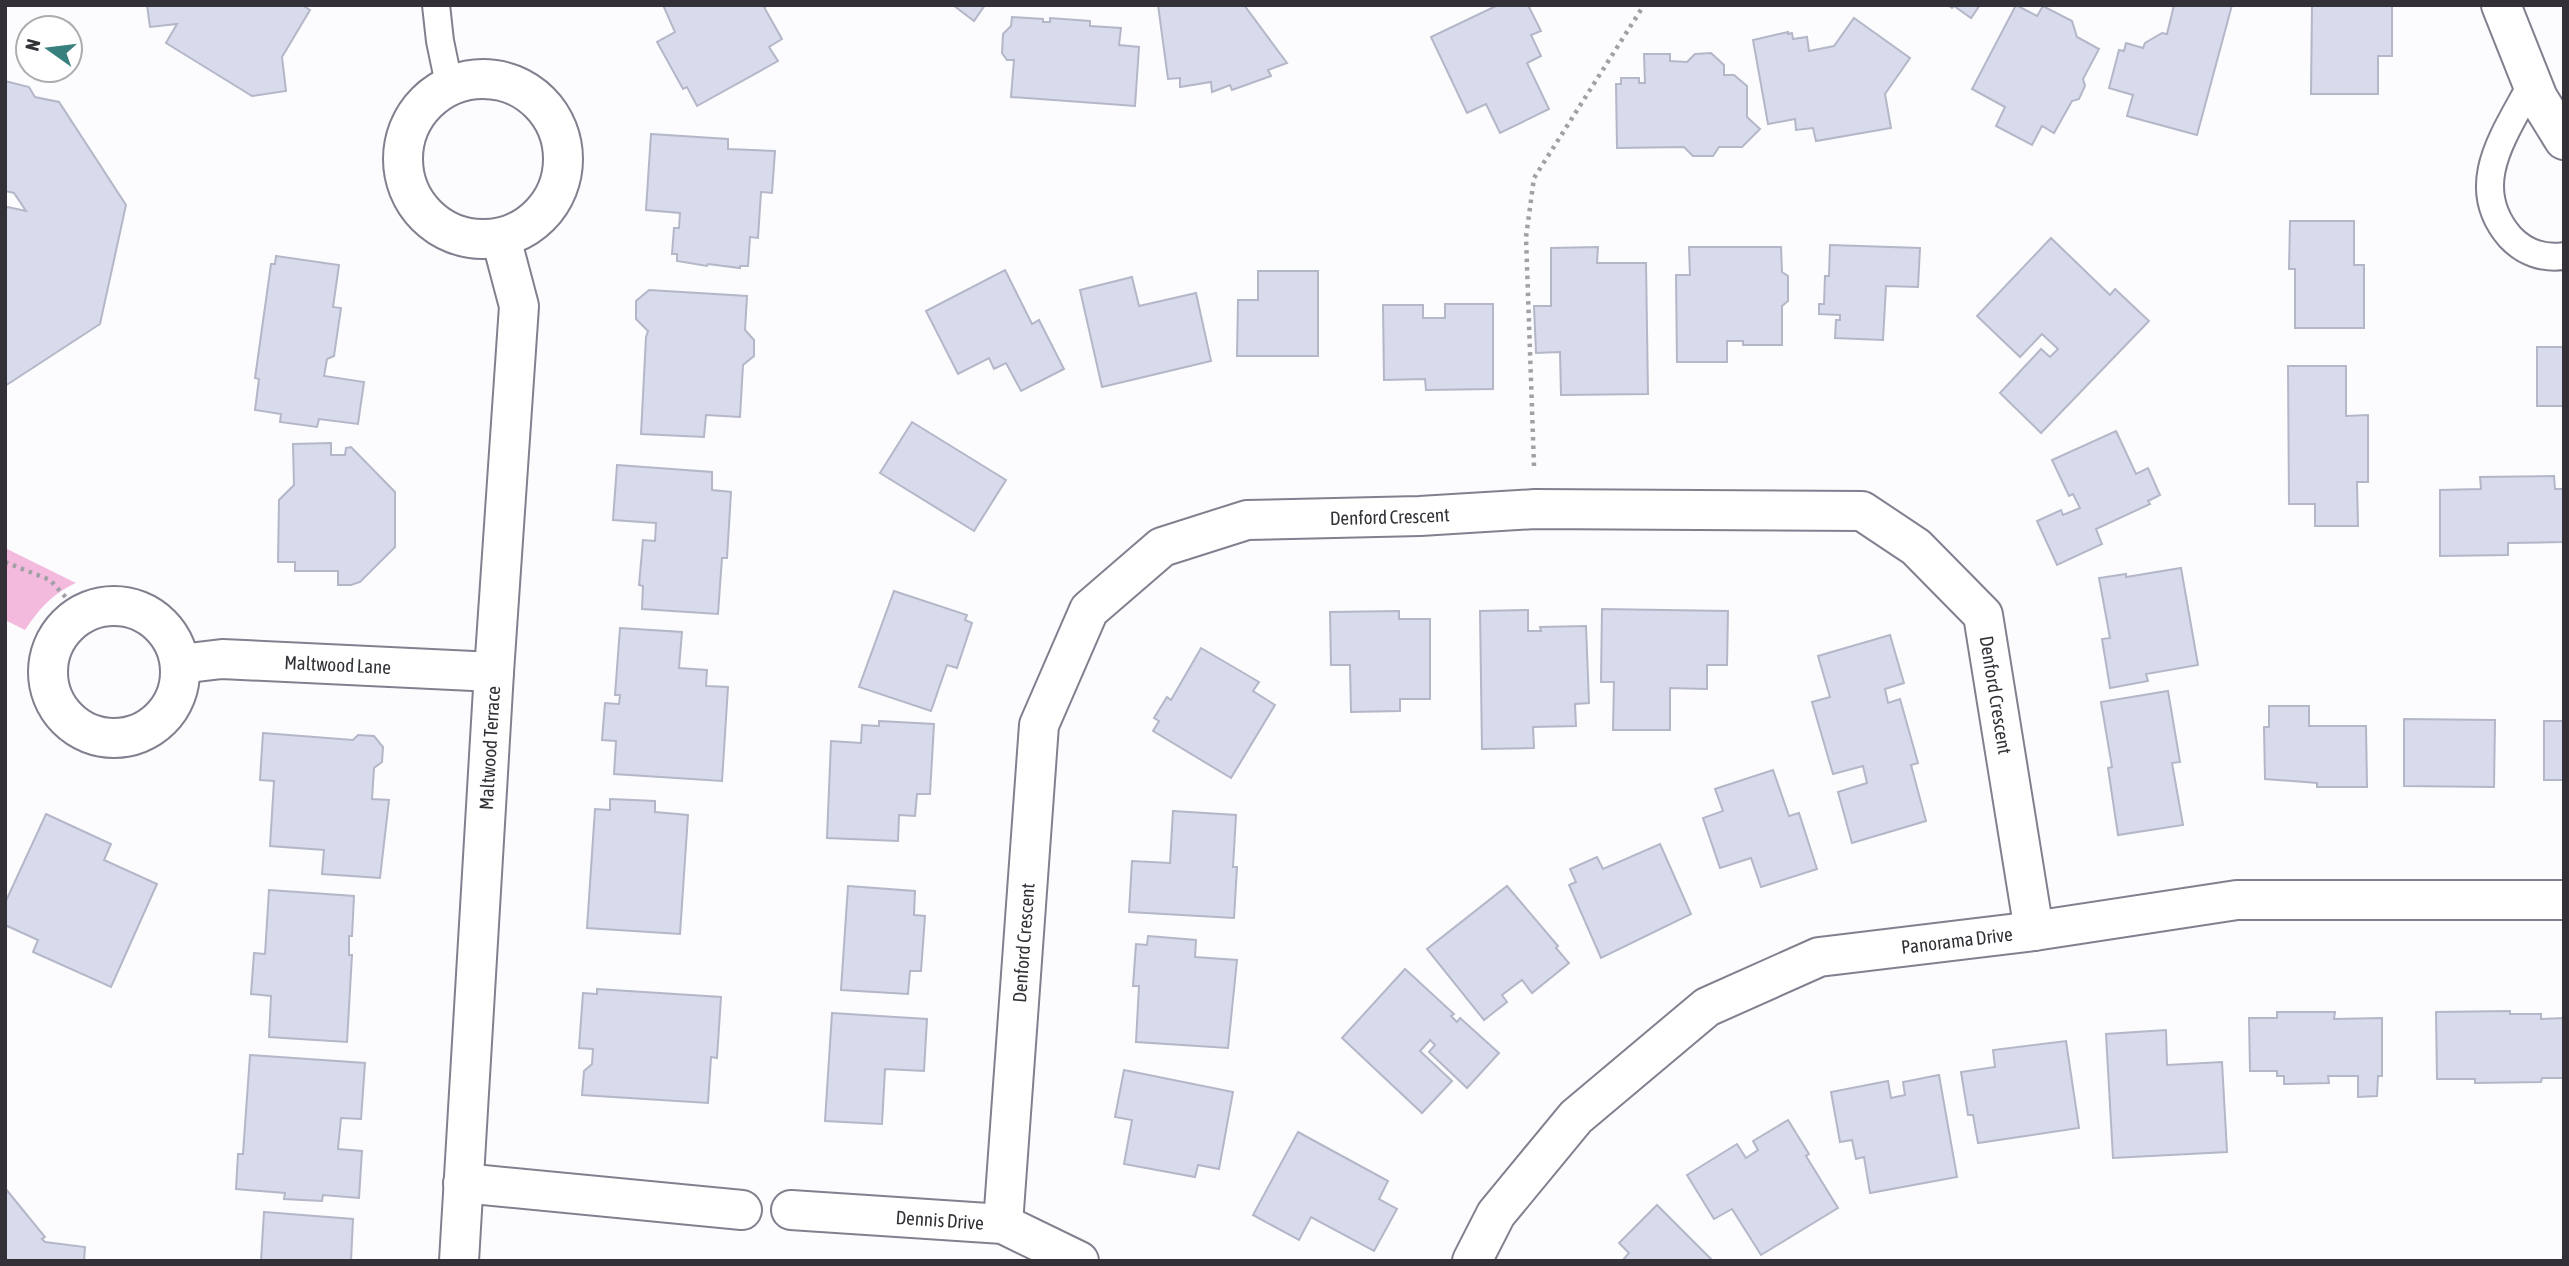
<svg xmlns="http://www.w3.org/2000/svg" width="2569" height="1266" font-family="'Asap Condensed',sans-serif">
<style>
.green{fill:#f4bade}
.building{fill:#d7dbeb;stroke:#b3b7c7;stroke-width:2}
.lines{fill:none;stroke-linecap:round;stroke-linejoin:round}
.lane-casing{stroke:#837f8e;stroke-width:30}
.street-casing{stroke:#837f8e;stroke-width:42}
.path{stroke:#a1a0a4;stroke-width:4.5;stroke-dasharray:3.5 5;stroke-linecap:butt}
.lane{stroke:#fff;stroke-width:26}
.street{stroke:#fff;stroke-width:38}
.labels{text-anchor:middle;stroke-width:5;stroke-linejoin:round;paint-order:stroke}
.street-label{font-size:19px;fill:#333137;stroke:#fff}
</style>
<rect width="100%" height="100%" fill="#fcfbfe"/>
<path class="green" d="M5 548 76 583C52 594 40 608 25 630L5 620Z"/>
<g class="building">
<polygon points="147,5 302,5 310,10 282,57 286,91 252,96 166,43 177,24 150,27"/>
<polygon points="663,5 769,5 764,7 782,39 769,47 778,61 697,106 687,87 683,89 657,42 675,32"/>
<polygon points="953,5 985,5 974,21"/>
<polygon points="1158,5 1244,5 1287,63 1268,70 1271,76 1232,90 1230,85 1212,92 1211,82 1180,87 1180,78 1168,79"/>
<polygon points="1498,5 1528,5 1541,31 1531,35 1541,56 1527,63 1549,109 1500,133 1486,104 1467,113 1431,37"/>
<polygon points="1948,5 1980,5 1971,18 1954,6 1952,8"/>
<polygon points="2016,5 2037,16 2043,6 2072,21 2077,37 2099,49 2083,79 2085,86 2079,99 2072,101 2054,133 2042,126 2032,145 1996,126 2005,107 1972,89"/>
<polygon points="2174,5 2232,5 2197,135 2127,116 2133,95 2109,88 2119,50 2124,51 2126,43 2143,48 2145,43 2162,33 2167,34"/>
<polygon points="2312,5 2392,5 2392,56 2378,56 2378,94 2311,94"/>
<polygon points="1012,17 1043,19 1043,22 1050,22 1050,18 1090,21 1090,26 1121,28 1119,45 1139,47 1135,106 1011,97 1014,60 1007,60 1002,53 1003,34 1011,26"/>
<polygon points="1854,18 1910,58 1885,94 1891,128 1816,141 1813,128 1796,130 1795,119 1768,124 1753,40 1788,32 1788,34 1792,33 1793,39 1807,37 1809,51 1834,46"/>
<polygon points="1711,53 1724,65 1724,75 1734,75 1747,86 1747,117 1760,129 1742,147 1719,147 1713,156 1693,156 1684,147 1617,148 1616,84 1621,84 1621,78 1639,78 1639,83 1645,83 1644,54 1670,54 1670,61 1687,62 1695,54"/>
<polygon points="5,81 29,87 35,97 59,102 126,205 100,324 5,386 5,209 8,207 26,211 14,193 5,191"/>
<polygon points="651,134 728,139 728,149 775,151 772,193 761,192 758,238 750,237 748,266 740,266 740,268 708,264 707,266 677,261 677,254 672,254 674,228 679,228 680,213 646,210"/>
<polygon points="2290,221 2354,221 2354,265 2364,265 2364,328 2295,328 2295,269 2289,269"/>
<polygon points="2051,238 2110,295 2115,289 2149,321 2041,433 2000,393 2041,349 2050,357 2058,349 2042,334 2020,357 1977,316"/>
<polygon points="1830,245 1920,248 1918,287 1886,286 1883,340 1835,338 1836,320 1840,320 1840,315 1819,314 1819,304 1824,304 1825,276 1829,276"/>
<polygon points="1598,247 1597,263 1646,263 1648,394 1561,395 1560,352 1536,353 1534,306 1551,306 1551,248"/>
<polygon points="1689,247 1781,247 1782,272 1788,276 1788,301 1782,306 1782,345 1743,345 1743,341 1727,341 1727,362 1677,362 1676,275 1690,275"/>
<polygon points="276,256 339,265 333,307 341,308 334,356 327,359 324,376 364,382 358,424 319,419 317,427 280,422 281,414 255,410 259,379 255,378 271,264 275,264"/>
<polygon points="1005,270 1032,324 1039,320 1064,369 1021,391 1006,363 994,369 989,358 958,374 926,311"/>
<polygon points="1258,271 1318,271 1318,356 1237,356 1238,300 1258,300"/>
<polygon points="1132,277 1139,306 1196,293 1211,361 1102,387 1080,290"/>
<polygon points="649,290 747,296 745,330 754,340 754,356 743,365 740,417 706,415 704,437 641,434 646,337 648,331 636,319 636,301"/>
<polygon points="1445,304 1493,304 1493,389 1426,390 1425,379 1384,380 1383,305 1423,305 1423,318 1445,318"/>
<rect x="2537" y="347" width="27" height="59"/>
<polygon points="2288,366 2346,366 2346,416 2368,415 2368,482 2357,482 2358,526 2315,526 2315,504 2289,504"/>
<polygon points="912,422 1006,480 974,531 880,473"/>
<polygon points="2116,431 2136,474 2148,468 2160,495 2148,501 2150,504 2096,529 2102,544 2057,565 2037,521 2061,510 2063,515 2080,508 2073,494 2069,496 2052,460"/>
<polygon points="331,443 331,455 345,455 346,448 351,447 395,492 395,547 360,582 351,585 338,585 338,571 295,571 295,562 278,562 279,500 294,485 293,444"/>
<polygon points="617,465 712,472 712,490 731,492 727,558 722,558 718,614 642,609 643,586 639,585 643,540 655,541 656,523 613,520"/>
<polygon points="2554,476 2555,489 2564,489 2564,542 2508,543 2508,555 2440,556 2440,490 2481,489 2480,477"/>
<polygon points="2181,568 2198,665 2146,674 2148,681 2110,688 2102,639 2110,638 2099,578 2126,574 2126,577"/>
<polygon points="894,591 967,615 965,620 972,623 957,668 947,665 931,711 859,687"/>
<polygon points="1602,609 1728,611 1727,665 1707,665 1707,689 1670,688 1670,730 1613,730 1614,682 1601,682"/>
<polygon points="1528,610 1528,631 1541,631 1540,627 1586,626 1589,703 1575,704 1576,726 1533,727 1534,748 1482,749 1480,611"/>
<polygon points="1399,611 1399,619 1430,619 1430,699 1400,699 1400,711 1351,712 1350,665 1331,665 1330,612"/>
<polygon points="620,628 682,632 679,668 707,670 706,686 728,687 722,781 614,774 616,741 602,740 605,703 619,704 620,695 615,695"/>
<polygon points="1890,635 1904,683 1885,689 1888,703 1900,699 1918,763 1911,765 1926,821 1852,843 1838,792 1867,783 1863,766 1833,774 1812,702 1830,697 1818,656"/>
<polygon points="1201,648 1259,682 1253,691 1275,705 1231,778 1153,731 1159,721 1154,718 1167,697 1171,700"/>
<polygon points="2168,691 2180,762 2172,763 2183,825 2118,835 2108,768 2112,767 2101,702"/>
<polygon points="2269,706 2309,706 2309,726 2366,726 2367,787 2317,787 2317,783 2265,779 2264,727 2269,727"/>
<polygon points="2404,719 2495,720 2494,787 2404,786"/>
<polygon points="879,721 934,724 930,794 917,794 915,816 899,815 898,841 827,838 831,741 861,743 862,725 879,726"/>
<rect x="2544" y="721" width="20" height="59"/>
<polygon points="263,733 353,740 358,735 374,736 383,747 382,762 374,768 372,799 389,800 380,878 322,874 324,850 270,846 274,781 260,780"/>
<polygon points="1773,770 1789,816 1799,813 1817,869 1761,887 1751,858 1720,868 1703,818 1723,811 1715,789"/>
<polygon points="610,799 655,801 655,812 688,815 680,934 587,928 595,809 610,810"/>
<polygon points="1173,811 1236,815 1233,867 1237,867 1234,918 1129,912 1132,861 1170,863"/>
<polygon points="46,814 111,844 104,860 157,884 111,987 33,952 38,940 5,925 5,903"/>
<polygon points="1660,844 1691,914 1601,958 1569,885 1576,882 1570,869 1597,857 1603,869"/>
<polygon points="848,886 915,891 914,915 925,916 921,971 910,971 908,994 841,990"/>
<polygon points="1507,886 1558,946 1556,948 1569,963 1532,993 1522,980 1502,995 1507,1002 1484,1020 1427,949"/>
<polygon points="269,890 354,896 352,936 349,936 349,955 352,955 347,1042 269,1037 271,996 251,994 254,953 265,954"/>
<polygon points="1148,936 1196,940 1195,957 1237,960 1228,1048 1136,1042 1139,986 1133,986 1136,944 1147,945"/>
<polygon points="1405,969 1454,1014 1451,1016 1457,1022 1460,1018 1499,1053 1467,1088 1429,1052 1435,1045 1430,1040 1420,1051 1452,1081 1422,1113 1342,1038"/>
<polygon points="597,989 721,997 717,1058 711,1057 708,1103 582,1095 584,1071 592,1064 593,1049 579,1048 583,993 597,994"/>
<polygon points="2510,1011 2510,1014 2541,1014 2541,1019 2564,1018 2564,1078 2542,1078 2541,1082 2475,1083 2475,1079 2437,1079 2436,1012"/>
<polygon points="2277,1012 2335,1012 2334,1019 2382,1018 2382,1076 2378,1076 2377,1096 2358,1097 2358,1076 2328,1076 2329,1083 2284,1084 2284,1076 2277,1076 2277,1071 2250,1071 2249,1018 2277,1018"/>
<polygon points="832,1013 927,1019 924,1071 885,1069 882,1124 825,1121"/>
<polygon points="2166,1030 2167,1065 2222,1062 2227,1152 2113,1158 2106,1034"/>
<polygon points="2066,1041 2079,1128 1978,1143 1973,1115 1968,1115 1961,1072 1995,1067 1993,1050"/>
<polygon points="250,1055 365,1063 361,1119 341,1118 338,1149 362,1151 359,1198 323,1195 322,1201 284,1199 285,1193 236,1189 238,1154 243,1154"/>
<polygon points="1124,1070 1233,1092 1219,1169 1198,1165 1195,1177 1124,1164 1132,1120 1115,1117"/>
<polygon points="1939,1075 1957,1177 1870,1193 1864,1157 1856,1159 1852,1140 1840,1142 1831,1092 1888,1081 1891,1098 1905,1095 1903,1082"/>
<polygon points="1788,1120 1809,1154 1806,1156 1838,1208 1761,1255 1732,1209 1714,1219 1687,1175 1737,1144 1746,1158 1758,1150 1753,1141"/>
<polygon points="1298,1132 1388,1181 1379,1199 1397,1209 1374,1251 1311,1217 1299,1240 1253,1215"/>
<polygon points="5,1188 45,1237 42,1239 45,1242 85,1247 84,1261 5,1261"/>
<polygon points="1657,1205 1713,1261 1622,1261 1629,1253 1619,1243"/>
<polygon points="264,1212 353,1219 351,1261 261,1261"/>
</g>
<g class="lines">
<defs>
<g id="lane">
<polyline points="436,5 440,41 449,84"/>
<path d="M2532 83C2506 133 2465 185 2510 237 2524 252 2543 259 2564 256"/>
</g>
<g id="street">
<polyline points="2501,5 2538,98 2564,140"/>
<circle cx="483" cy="159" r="80"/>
<circle cx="114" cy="672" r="66"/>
<path id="s1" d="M180 664 222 659 494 672"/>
<polyline points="463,1183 742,1210"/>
<path id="s2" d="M791 1210 1003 1224 1079 1261"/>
<path id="s3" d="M1003 1224 1039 725 1089 610 1162 547 1247 520 1420 516 1535 509 1862 511 1916 547 1983 615 2034 931"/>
<path id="s4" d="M459 1261 494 672 519 306 501 238"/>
<path id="s5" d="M1472 1261 1496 1214 1576 1117 1707 1007 1819 957 2034 931 2237 900H2564"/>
</g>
</defs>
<use href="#lane" class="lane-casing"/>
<use href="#street" class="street-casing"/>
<g class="path">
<polyline points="1534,466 1526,237 1534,178 1644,5"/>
<polyline points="5,562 50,580 81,614"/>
</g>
<use href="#lane" class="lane"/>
<use href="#street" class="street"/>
</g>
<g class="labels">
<g class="street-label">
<text dy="7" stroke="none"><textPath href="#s3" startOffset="954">Denford Crescent</textPath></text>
<text dy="7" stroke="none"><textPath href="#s1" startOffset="158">Maltwood Lane</textPath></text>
<text dy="7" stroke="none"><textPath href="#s3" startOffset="1668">Denford Crescent</textPath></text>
<text dy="7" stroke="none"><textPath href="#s4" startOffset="514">Maltwood Terrace</textPath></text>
<text dy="7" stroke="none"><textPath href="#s5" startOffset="611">Panorama Drive</textPath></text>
<text dy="7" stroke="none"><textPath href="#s3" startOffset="282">Denford Crescent</textPath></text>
<text dy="7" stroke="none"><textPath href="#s2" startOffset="149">Dennis Drive</textPath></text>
</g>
</g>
<rect width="2569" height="1266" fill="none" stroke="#333137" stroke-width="14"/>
<g transform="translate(49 49) rotate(284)"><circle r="33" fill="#ffffff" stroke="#adadaf" stroke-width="2"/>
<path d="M0-5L12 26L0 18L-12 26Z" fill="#38807d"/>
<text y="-10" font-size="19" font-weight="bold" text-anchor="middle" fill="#333137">N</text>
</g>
</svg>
